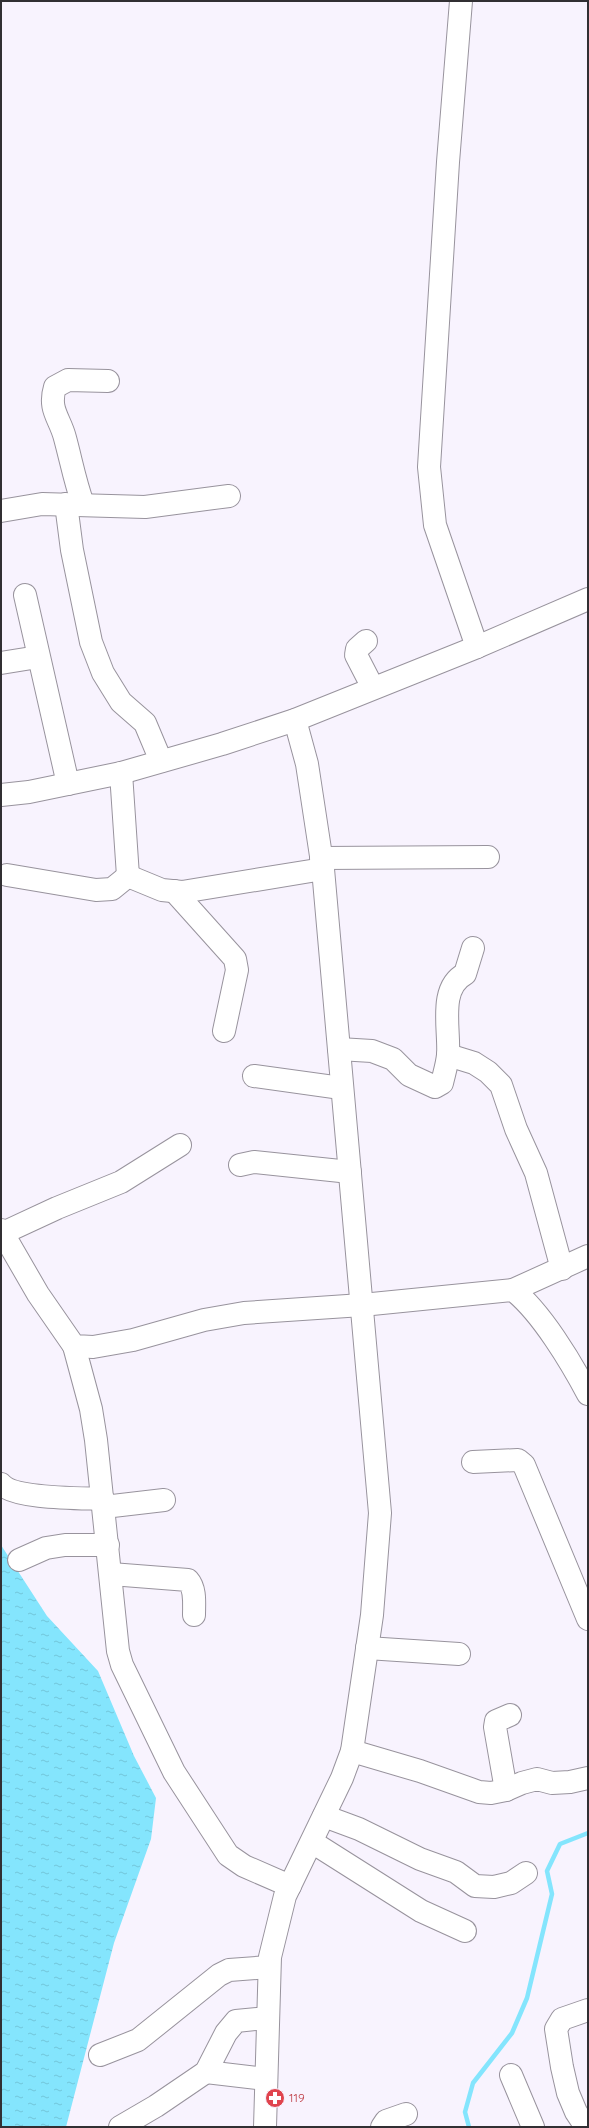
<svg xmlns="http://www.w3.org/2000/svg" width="589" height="2128" font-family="Quicksand,sans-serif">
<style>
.water{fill:url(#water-ripples)}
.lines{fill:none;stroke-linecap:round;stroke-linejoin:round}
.stream{stroke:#84e5fd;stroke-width:4.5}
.minor-casing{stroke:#98939d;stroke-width:24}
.minor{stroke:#fff;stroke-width:22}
.labels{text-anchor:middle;stroke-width:3;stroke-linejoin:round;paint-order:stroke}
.health-label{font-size:12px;fill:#be3a42;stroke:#f8f3fe;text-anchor:start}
</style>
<defs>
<pattern id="water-ripples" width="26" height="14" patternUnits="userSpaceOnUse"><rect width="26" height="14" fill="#84e5fd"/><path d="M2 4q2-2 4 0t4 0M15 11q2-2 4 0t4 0" fill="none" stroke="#72c5d9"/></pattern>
</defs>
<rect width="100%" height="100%" fill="#f8f3fe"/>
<polygon class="water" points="1,1545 47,1616 98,1671 134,1756 156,1798 151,1839 114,1943 66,2127 1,2127"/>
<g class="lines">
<polyline class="stream" points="469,2127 465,2112 473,2083 512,2033 527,1998 552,1894 547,1871 560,1844 588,1833"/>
<defs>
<g id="minor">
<polyline points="461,1 448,162 429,467 435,525 477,647"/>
<polyline points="66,504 72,550 91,642 103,673 121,702 145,723 161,761"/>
<path d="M83 504C75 482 71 460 65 438 60 418 48 410 55 387L68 380 108 381"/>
<polyline points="1,511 42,504 145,507 229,496"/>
<polyline points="25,595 68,784"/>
<polyline points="366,641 357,649 356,655 373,688"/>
<polyline points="1,663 38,657"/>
<polyline points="121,773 128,876"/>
<polyline points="1,795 29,792 121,773 222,744 295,720 477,647 588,599"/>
<polyline points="321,858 488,857"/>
<polyline points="7,875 96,890 112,889 128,876"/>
<polyline points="128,876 162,890 182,892 323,869"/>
<polyline points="174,891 235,959 237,970 224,1031"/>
<path d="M339 1049 372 1051 393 1059 409 1075 435 1087 442 1083C444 1074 447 1065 448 1055 450 1030 438 988 465 974L473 948"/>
<polyline points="448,1055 474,1063 488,1072 501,1085 516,1129 536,1173 562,1269"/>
<polyline points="254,1076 341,1088"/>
<polyline points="240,1165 254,1162 350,1172"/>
<path d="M1 1230 38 1294 74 1346 93 1347 133 1340 204 1320 244 1313 362 1305 513 1290C541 1312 571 1362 588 1394"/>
<polyline points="3,1233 57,1208 121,1182 180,1145"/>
<polyline points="513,1290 588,1256"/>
<polyline points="74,1346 91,1409 96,1440 118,1651 122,1665 174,1772 228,1855 244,1866 290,1886"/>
<polyline points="473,1462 518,1460 524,1465 588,1619"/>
<path d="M1 1484C14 1499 81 1498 103 1499"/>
<polyline points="104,1507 164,1500"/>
<polyline points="19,1560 46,1548 65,1545 108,1545"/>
<path d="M111 1574 188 1580C196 1589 194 1604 194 1615"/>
<polyline points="367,1648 459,1654"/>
<polyline points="352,1751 420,1771 479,1792 491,1793 506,1790 522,1783 537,1779 552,1783 570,1782 588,1778"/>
<polyline points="506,1790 495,1727 496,1721 510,1715"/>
<polyline points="324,1816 359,1829 420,1859 456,1872 475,1886 494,1887 511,1883 526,1873"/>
<polyline points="312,1842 421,1911 465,1931"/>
<polyline points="100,2055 138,2040 219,1975 229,1970 269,1967"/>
<polyline points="206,2072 266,2079"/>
<polyline points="511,2075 533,2127"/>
<polyline points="120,2127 156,2106 206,2072 226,2033 236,2021 267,2018"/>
<polyline points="265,2127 270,1957 285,1896 342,1778 352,1751 372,1615 380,1513 323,869 307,764 295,720"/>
<polyline points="382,2127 386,2121 406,2114"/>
<polyline points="586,2127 576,2112 568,2093 562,2067 556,2029 562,2019 588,2010"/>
</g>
</defs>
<use href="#minor" class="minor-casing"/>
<use href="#minor" class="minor"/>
</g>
<defs>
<symbol id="pharmacy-disc" viewBox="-11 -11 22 22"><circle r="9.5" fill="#e0444e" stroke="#f8f3fe"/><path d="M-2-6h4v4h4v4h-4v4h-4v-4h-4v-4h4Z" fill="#fff"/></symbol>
</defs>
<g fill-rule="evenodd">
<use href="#pharmacy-disc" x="264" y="2087" width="22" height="22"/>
</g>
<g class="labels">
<g class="health-label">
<text x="289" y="2102">119</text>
</g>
</g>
<rect width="589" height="2128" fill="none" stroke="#312f33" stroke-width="4"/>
</svg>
